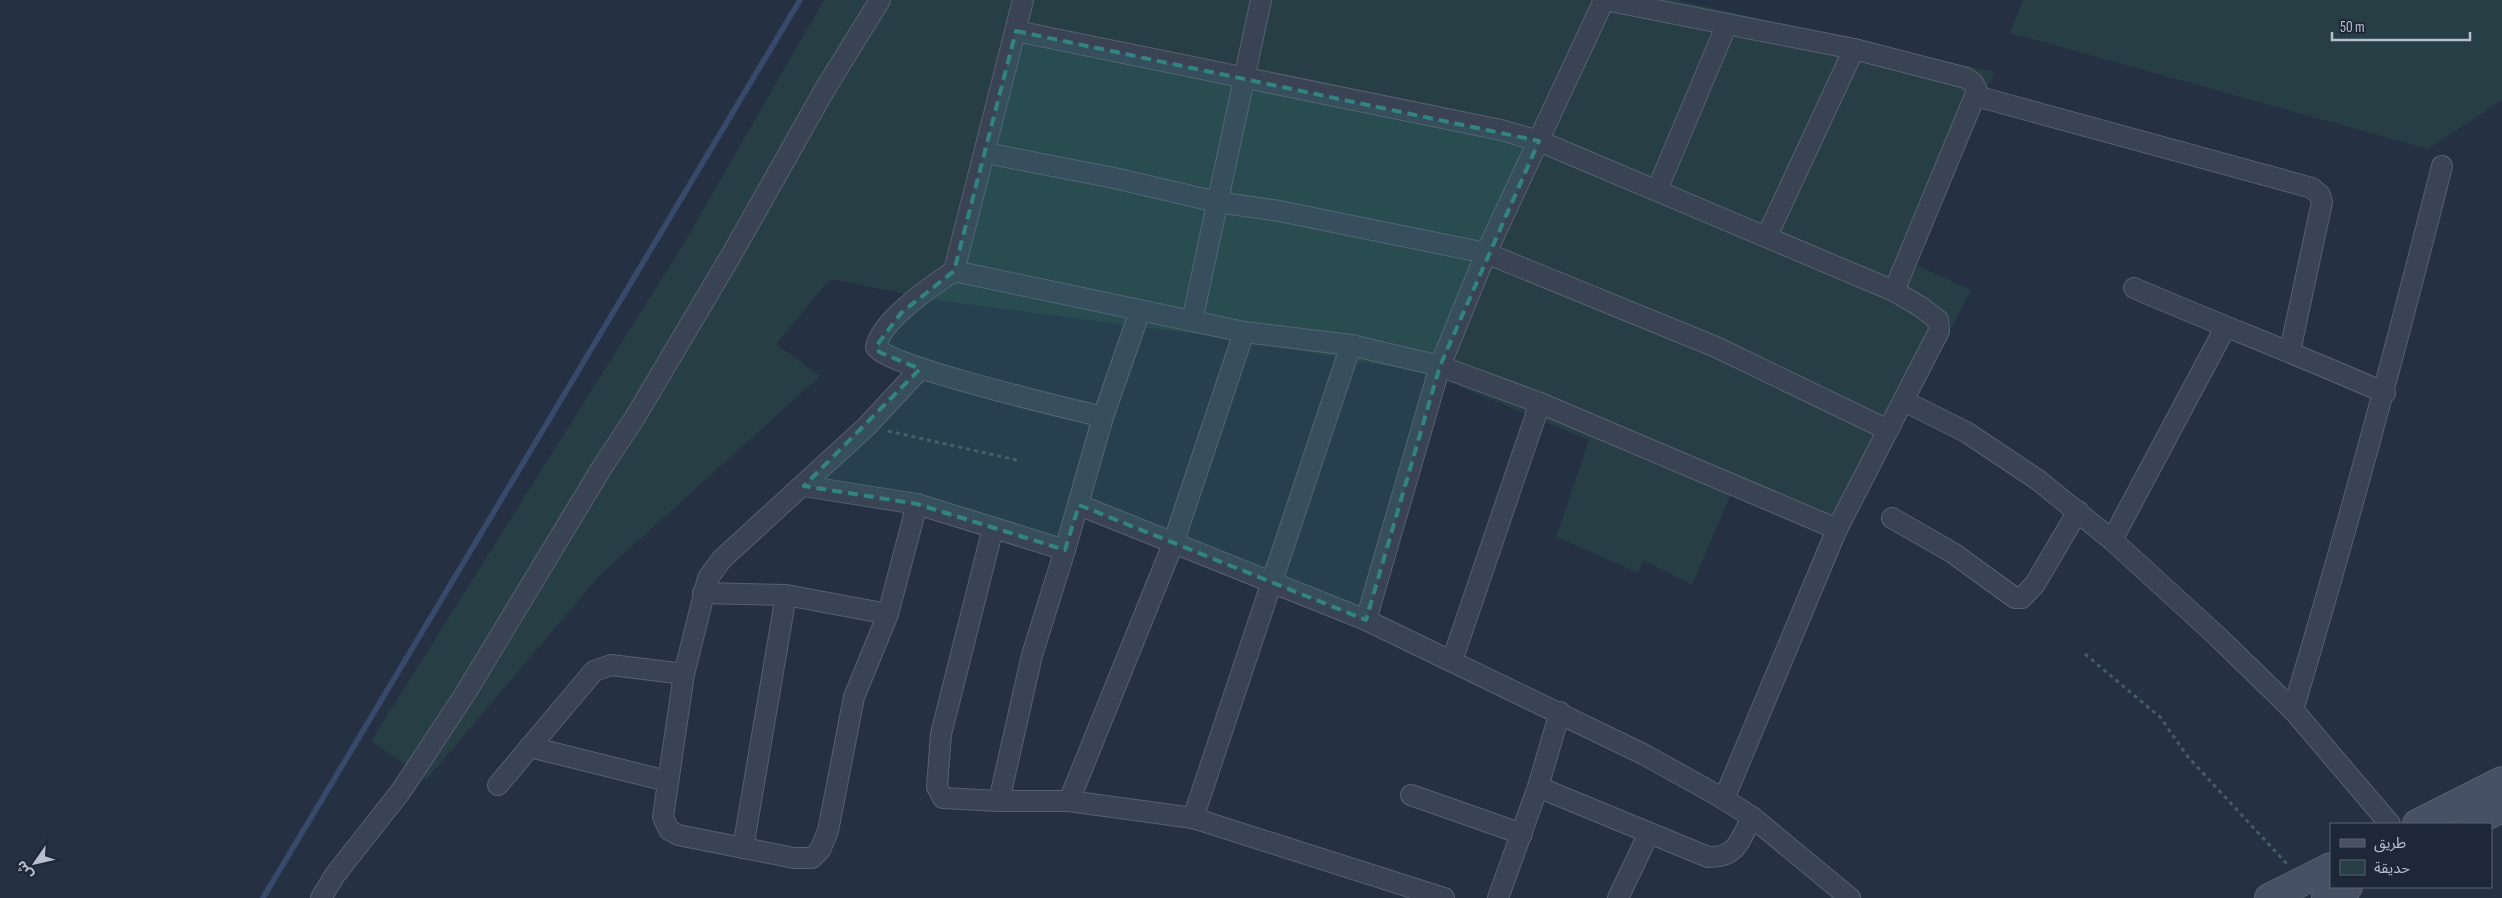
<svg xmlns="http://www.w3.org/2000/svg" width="2502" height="898" font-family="'Sofia Sans Condensed','Noto Sans Arabic',sans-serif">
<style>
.green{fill:#273f44}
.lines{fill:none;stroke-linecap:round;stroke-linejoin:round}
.stream{stroke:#384a6b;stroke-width:5.5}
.street-casing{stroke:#586070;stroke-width:22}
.secondary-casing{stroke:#586070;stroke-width:30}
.path{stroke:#455c60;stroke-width:3;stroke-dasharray:4 4;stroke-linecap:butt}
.street{stroke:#394353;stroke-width:20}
.secondary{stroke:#475166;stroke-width:28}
.marked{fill:#318481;fill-opacity:0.2;stroke:#318481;stroke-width:4;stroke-dasharray:10 6;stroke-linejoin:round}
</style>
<rect width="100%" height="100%" fill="#253043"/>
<g class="green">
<polygon points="824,0 1677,0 1994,72 1912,263 1971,290 1840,542 1731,494 1692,585 1643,560 1639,573 1556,537 1589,440 1426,373 1227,338 936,300 830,279 776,344 820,376 599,576 427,779 371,741 681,248"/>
<polygon points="2023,0 2502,0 2502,100 2428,149 2010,33"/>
</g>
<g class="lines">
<polyline class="stream" points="263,898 800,0"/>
<defs>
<g id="street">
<path d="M1023 0 954 271C932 286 881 320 876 347 885 366 1072 409 1103 417"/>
<polyline points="1605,0 1854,49 1966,78 1973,83 1977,91 1894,291 1921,307 1938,320 1939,331 1837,529 1724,799"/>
<polyline points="1016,31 1501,130 1539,141 1894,291"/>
<polyline points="1976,96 2312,188 2320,195 2322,202 2290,351"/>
<polyline points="986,153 1114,178 1217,202 1279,211 1486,253 1716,347 1888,430"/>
<polyline points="1657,190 1727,24"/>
<polyline points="1767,236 1854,49"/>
<polyline points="954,271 1244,332 1351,345 1440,366 1540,403 1837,529"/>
<path d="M2134 288C2217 324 2302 356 2385 393"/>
<polyline points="1192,321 1261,0"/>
<polyline points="1904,401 1966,432 2038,480 2112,540 2218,637 2293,710 2390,824"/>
<polyline points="804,486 917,504 1065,550"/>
<polyline points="917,504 888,614 854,697 828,831 820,850 812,858 794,858 678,835 669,830 663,817 684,674 708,578 722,559 867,426 920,369"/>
<polyline points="1079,505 1366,620 1645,755 1724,799 1752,817 1850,898"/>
<polyline points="1892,518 1953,553 2015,598 2022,598 2035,584 2078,511"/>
<polyline points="993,528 941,734 937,787 943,798 999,801 1069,801 1193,818 1444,898"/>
<polyline points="2112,540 2225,328"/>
<polyline points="703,593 786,595 888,614"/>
<polyline points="1366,620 1440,366 1486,253 1604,0"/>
<polyline points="1452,661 1540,403"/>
<path d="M2293 710C2347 530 2396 348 2442 166"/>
<polyline points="530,747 667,781"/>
<polyline points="498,785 594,671 611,665 684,674"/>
<path d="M1538 787 1708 857C1737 858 1740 840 1752 817"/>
<polyline points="1411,795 1522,834"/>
<polyline points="999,801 1032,655 1065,550 1103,417 1140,311"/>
<polyline points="1069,801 1173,544 1244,332"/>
<polyline points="1193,818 1351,345"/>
<polyline points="743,848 786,595"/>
<polyline points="321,898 335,875 401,791 465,694 601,469 634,419 729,259 825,89 880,0"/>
<polyline points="1498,898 1538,787 1560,712"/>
<polyline points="1618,898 1649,833"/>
</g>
<g id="secondary">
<polyline points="2417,824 2502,781"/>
<polyline points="2470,824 2502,808"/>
<polyline points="2269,898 2331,867"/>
<polyline points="2326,898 2348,887"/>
</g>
</defs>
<use href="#street" class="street-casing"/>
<use href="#secondary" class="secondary-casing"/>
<g class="path">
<polyline points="888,431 1021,461"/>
<polyline points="2085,654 2160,717 2188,757 2287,864"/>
</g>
<use href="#street" class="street"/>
<use href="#secondary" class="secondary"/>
</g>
<path class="marked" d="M1016 31 1539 141 1440 366 1366 620 1079 505 1065 550 917 504 804 486 920 369 879 352 877 345 901 313 954 271Z"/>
<rect x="2330" y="823" width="162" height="65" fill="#1e2738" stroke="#5b6373"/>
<rect x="2340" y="839" width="25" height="8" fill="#475166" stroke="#5b6373"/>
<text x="2374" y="848" font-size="15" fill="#b7becc">طريق</text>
<rect x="2340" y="860" width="25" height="15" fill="#273f44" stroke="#5b6373"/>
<text x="2374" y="873" font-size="15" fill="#b7becc">حديقة</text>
<g transform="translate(35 863) rotate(236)" stroke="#1e2738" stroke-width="4" paint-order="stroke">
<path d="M0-4L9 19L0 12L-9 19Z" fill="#b7becc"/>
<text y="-8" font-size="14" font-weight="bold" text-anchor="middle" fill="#b7becc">ش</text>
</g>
<path d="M2332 32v8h138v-8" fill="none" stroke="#b7becc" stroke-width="2.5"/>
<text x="2340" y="32" font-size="15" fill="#b7becc" stroke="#1e2738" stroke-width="4" paint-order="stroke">50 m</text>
</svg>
